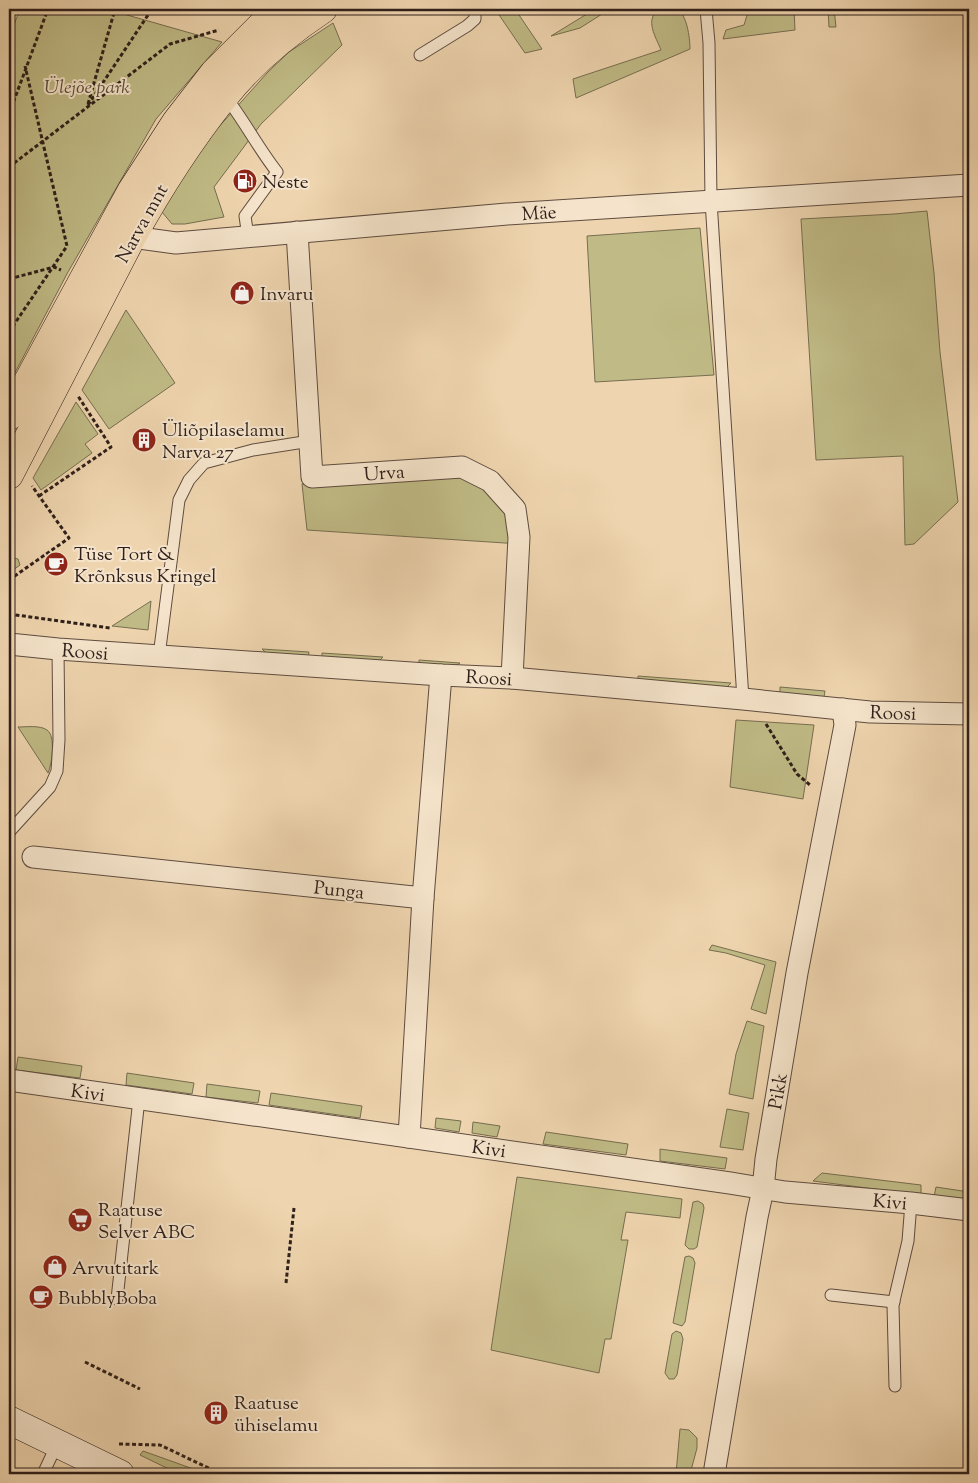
<svg xmlns="http://www.w3.org/2000/svg" width="978" height="1483" font-family="'Sorts Mill Goudy',serif">
<style>
.green{fill:#c0bb86;stroke:#776d50}
.lines{fill:none;stroke-linecap:round;stroke-linejoin:round}
.service-casing{stroke:#5e4c3f;stroke-width:13}
.minor-casing{stroke:#5e4c3f;stroke-width:23}
.secondary-casing{stroke:#2e1f1a;stroke-width:29}
.trunk-casing{stroke:#2e1f1a;stroke-width:29}
.path{stroke:#2e1f1a;stroke-width:3;stroke-dasharray:4 2.5;stroke-linecap:butt}
.service{stroke:#f5e4cb;stroke-width:11}
.minor{stroke:#f5e4cb;stroke-width:21}
.secondary{stroke:#f5e4cb;stroke-width:28}
.trunk{stroke:#efd5af;stroke-width:28}
.labels{text-anchor:middle;stroke-width:4;stroke-linejoin:round;paint-order:stroke}
.park-label{font-size:19px;font-style:italic;fill:#5a4e3a;stroke:#f5e4cb}
.poi-label{font-size:19px;fill:#2e1f1a;stroke:#f5e4cb;text-anchor:start}
.street-label{font-size:19px;fill:#2e1f1a;stroke:#f5e4cb}
</style>
<rect width="100%" height="100%" fill="#efd5af"/>
<filter id="stains"><feTurbulence type="fractalNoise" baseFrequency=".004" numOctaves="4"/><feColorMatrix values="0 0 0 0 .2 0 0 0 0 .09 0 0 0 0 .02 0 0 0 .5 -.17"/></filter>
<radialGradient id="worn" r=".72"><stop offset=".6" stop-color="#630" stop-opacity="0"/><stop offset="1" stop-color="#630" stop-opacity=".3"/></radialGradient>
<g class="green">
<polygon points="20,9 106,9 222,42 156,119 68,272 9,384 9,38"/>
<polygon points="495,9 515,9 542,49 525,53"/>
<polygon points="595,9 610,9 580,28 551,36"/>
<path d="M659 9C664 9 670 8 675 9 687 11 690 39 690 49L576 98 573 79 661 50C656 37 644 20 659 9Z"/>
<polygon points="749,9 794,9 795,30 723,39 726,30 744,25"/>
<polygon points="828,9 834,9 836,27 829,27"/>
<polygon points="333,23 342,45 261,124 214,187 224,217 185,224 172,224 162,212 172,190 198,150 268,72 289,52"/>
<polygon points="927,211 934,273 940,352 958,502 914,544 905,545 903,456 816,460 801,219 894,214"/>
<polygon points="700,228 714,375 595,382 587,236"/>
<polygon points="126,310 175,383 109,429 82,390"/>
<polygon points="76,402 98,434 85,444 92,453 41,490 33,478"/>
<polygon points="486,471 520,544 307,530 302,484"/>
<polygon points="9,557 18,559 20,565 9,573"/>
<polygon points="151,601 148,630 112,626"/>
<polygon points="262,649 309,652 308,658 269,656"/>
<polygon points="322,653 383,657 377,663 322,660"/>
<polygon points="419,660 460,663 452,668 419,666"/>
<polygon points="638,676 731,683 725,689 638,682"/>
<polygon points="780,687 825,691 824,697 780,693"/>
<polygon points="736,720 814,725 803,799 730,787"/>
<path d="M18 727C26 727 40 725 47 730 56 736 52 764 48 773Z"/>
<polygon points="712,945 776,962 766,1014 751,1009 765,965 726,953 709,950"/>
<polygon points="747,1021 764,1026 753,1099 729,1094 736,1054"/>
<polygon points="18,1057 82,1066 80,1078 16,1070"/>
<polygon points="127,1073 194,1083 192,1094 126,1085"/>
<polygon points="207,1084 260,1091 258,1103 206,1097"/>
<polygon points="271,1093 362,1106 360,1118 269,1105"/>
<polygon points="727,1109 749,1113 743,1150 720,1147"/>
<polygon points="436,1118 461,1121 459,1132 435,1128"/>
<polygon points="473,1122 500,1126 497,1137 472,1133"/>
<polygon points="546,1132 628,1144 626,1155 543,1144"/>
<polygon points="660,1149 727,1158 725,1169 660,1161"/>
<polygon points="822,1173 921,1185 921,1195 813,1181"/>
<polygon points="517,1177 682,1199 680,1218 626,1212 621,1240 628,1240 611,1339 605,1339 599,1373 491,1350"/>
<polygon points="936,1187 969,1192 969,1202 934,1197"/>
<polygon points="698,1201 703,1204 704,1208 697,1247 694,1249 689,1249 685,1245 693,1202"/>
<polygon points="689,1256 693,1258 695,1263 685,1322 682,1326 673,1323 685,1257"/>
<polygon points="676,1331 681,1333 683,1339 677,1375 674,1379 669,1379 665,1373 672,1334"/>
<polygon points="680,1429 689,1430 697,1438 697,1448 690,1474 676,1474"/>
<polygon points="143,1451 199,1471 205,1474 179,1474 140,1455"/>
</g>
<g class="lines">
<defs>
<g id="service">
<polyline points="706,9 709,43 711,201 743,699"/>
<polyline points="420,55 467,26 475,19 475,9"/>
<path d="M225 96C244 120 258 148 277 172L245 216 248 237"/>
<polyline points="159,656 179,500 189,480 204,463 253,450 310,441"/>
<polyline points="9,832 50,787 57,771 59,740 58,649"/>
<polyline points="831,1295 894,1302"/>
<polyline points="117,1299 139,1099"/>
<polyline points="895,1386 893,1305 908,1241 911,1203"/>
<polyline points="43,1474 57,1444"/>
</g>
<g id="minor">
<polyline points="121,232 132,237 176,243 507,214 969,185"/>
<polyline points="297,232 312,477 462,467 490,481 515,509 519,537 512,678"/>
<polyline points="9,644 58,649 441,675 512,678 743,699 870,712 969,714"/>
<polyline points="33,857 423,898 441,675"/>
<polyline points="9,1080 730,1183 785,1192 911,1203 969,1210"/>
<polyline points="409,1137 423,898"/>
<polyline points="714,1474 757,1217 763,1189 766,1159 797,973 845,725 843,709"/>
</g>
<polyline id="secondary" points="9,1420 120,1474"/>
<g id="trunk">
<polyline points="9,416 132,190 176,122 214,73 262,25 282,9"/>
<path d="M9 475 132 237C159 188 189 141 224 97 251 63 287 33 323 9"/>
</g>
</defs>
<use href="#service" class="service-casing"/>
<use href="#minor" class="minor-casing"/>
<use href="#secondary" class="secondary-casing"/>
<use href="#trunk" class="trunk-casing"/>
<g class="path">
<polyline points="88,104 115,9"/>
<polyline points="88,105 152,9"/>
<polyline points="9,114 48,9"/>
<polyline points="9,167 170,44 219,30"/>
<polyline points="9,279 54,267 61,270"/>
<polyline points="9,332 67,246 25,66"/>
<polyline points="39,496 111,447 78,396"/>
<polyline points="9,580 69,538 32,486"/>
<polyline points="9,614 110,628"/>
<polyline points="766,724 797,774 810,785"/>
<polyline points="286,1283 294,1208"/>
<polyline points="85,1362 140,1389"/>
<polyline points="119,1444 160,1445 221,1474"/>
</g>
<use href="#service" class="service"/>
<use href="#minor" class="minor"/>
<use href="#secondary" class="secondary"/>
<use href="#trunk" class="trunk"/>
</g>
<defs>
<symbol id="fuel-disc" viewBox="-11 -11 22 22"><circle r="9.5" fill="#8f2418" stroke="#f5e4cb"/><path d="M-5.5-6h7V0h2V4h1.3V-2.5L3-4.5l.8-.8L6-3V5H2.5V1h-1V6h-7ZM-4.2-4.7v3.2H.2V-4.7Z" fill="#fff"/></symbol>
<symbol id="shop-disc" viewBox="-11 -11 22 22"><circle r="9.5" fill="#8f2418" stroke="#f5e4cb"/><path d="M-5-2.5h2.3a2.7 3.5 0 0 1 5.4 0H5L5.5 6h-11ZM-1.5-2.5h3a1.5 2.3 0 0 0-3 0Z" fill="#fff"/></symbol>
<symbol id="building-disc" viewBox="-11 -11 22 22"><circle r="9.5" fill="#8f2418" stroke="#f5e4cb"/><path d="M-4-6H4V6H1V3H-1V6H-4ZM-2.5-4.3h1.7v1.8h-1.7ZM.8-4.3h1.7v1.8H.8ZM-2.5-1h1.7V.8h-1.7ZM.8-1h1.7V.8H.8Z" fill="#fff"/></symbol>
<symbol id="cafe-disc" viewBox="-11 -11 22 22"><circle r="9.5" fill="#8f2418" stroke="#f5e4cb"/><path d="M-5.5-4.5H6V0H3Q3 3.5 0 3.5H-2.5Q-5.5 3.5-5.5 0ZM3-3.2v2h1.7v-2ZM-6 4.5H4V6H-6Z" fill="#fff"/></symbol>
<symbol id="supermarket-disc" viewBox="-11 -11 22 22"><circle r="9.5" fill="#8f2418" stroke="#f5e4cb"/><path d="M-6-5.5h2.5l.6 2H6L4.5 2H-2.5L-4.4-4H-6ZM-1.5 3.2a1.3 1.3 0 1 0 .1 0ZM3 3.2a1.3 1.3 0 1 0 .1 0Z" fill="#fff"/></symbol>
</defs>
<g fill-rule="evenodd">
<use href="#fuel-disc" x="231" y="167" width="28" height="28"/>
<use href="#shop-disc" x="228" y="279" width="28" height="28"/>
<use href="#building-disc" x="130" y="426" width="28" height="28"/>
<use href="#cafe-disc" x="42" y="550" width="28" height="28"/>
<use href="#supermarket-disc" x="66" y="1206" width="28" height="28"/>
<use href="#shop-disc" x="41" y="1253" width="28" height="28"/>
<use href="#cafe-disc" x="27" y="1283" width="28" height="28"/>
<use href="#building-disc" x="202" y="1399" width="28" height="28"/>
</g>
<g class="labels">
<g class="park-label">
<text x="87" y="93">Ülejõe park</text>
</g>
<g class="poi-label">
<text x="262" y="188">Neste</text>
<text x="260" y="300">Invaru</text>
<text x="162" y="436">Üliõpilaselamu<tspan x="162" dy="22">Narva 27</tspan></text>
<text x="74" y="560">Tüse Tort &amp;<tspan x="74" dy="22">Krõnksus Kringel</tspan></text>
<text x="98" y="1216">Raatuse<tspan x="98" dy="22">Selver ABC</tspan></text>
<text x="72" y="1274">Arvutitark</text>
<text x="58" y="1304">BubblyBoba</text>
<text x="234" y="1409">Raatuse<tspan x="234" dy="22">ühiselamu</tspan></text>
</g>
<g class="street-label">
<text transform="translate(539 212) rotate(-4)" y="7">Mäe</text>
<text transform="translate(141 223) rotate(-61)" y="7">Narva mnt</text>
<text transform="translate(384 472) rotate(-4)" y="7">Urva</text>
<text transform="translate(85 651) rotate(4)" y="7">Roosi</text>
<text transform="translate(489 677) rotate(3)" y="7">Roosi</text>
<text transform="translate(893 712) rotate(2)" y="7">Roosi</text>
<text transform="translate(339 889) rotate(6)" y="7">Punga</text>
<text transform="translate(777 1091) rotate(-80)" y="7">Pikk</text>
<text transform="translate(88 1092) rotate(8)" y="7">Kivi</text>
<text transform="translate(489 1148) rotate(8)" y="7">Kivi</text>
<text transform="translate(890 1201) rotate(5)" y="7">Kivi</text>
</g>
</g>
<rect width="978" height="1483" fill="none" stroke="#efd5af" stroke-width="30"/>
<rect x="10" y="10" width="958" height="1463" fill="none" stroke="#2e1f1a" stroke-width="2.5"/>
<rect x="15" y="15" width="948" height="1453" fill="none" stroke="#2e1f1a"/>
<rect width="100%" height="100%" filter="url(#stains)"/>
<rect width="100%" height="100%" fill="url(#worn)"/>
</svg>
